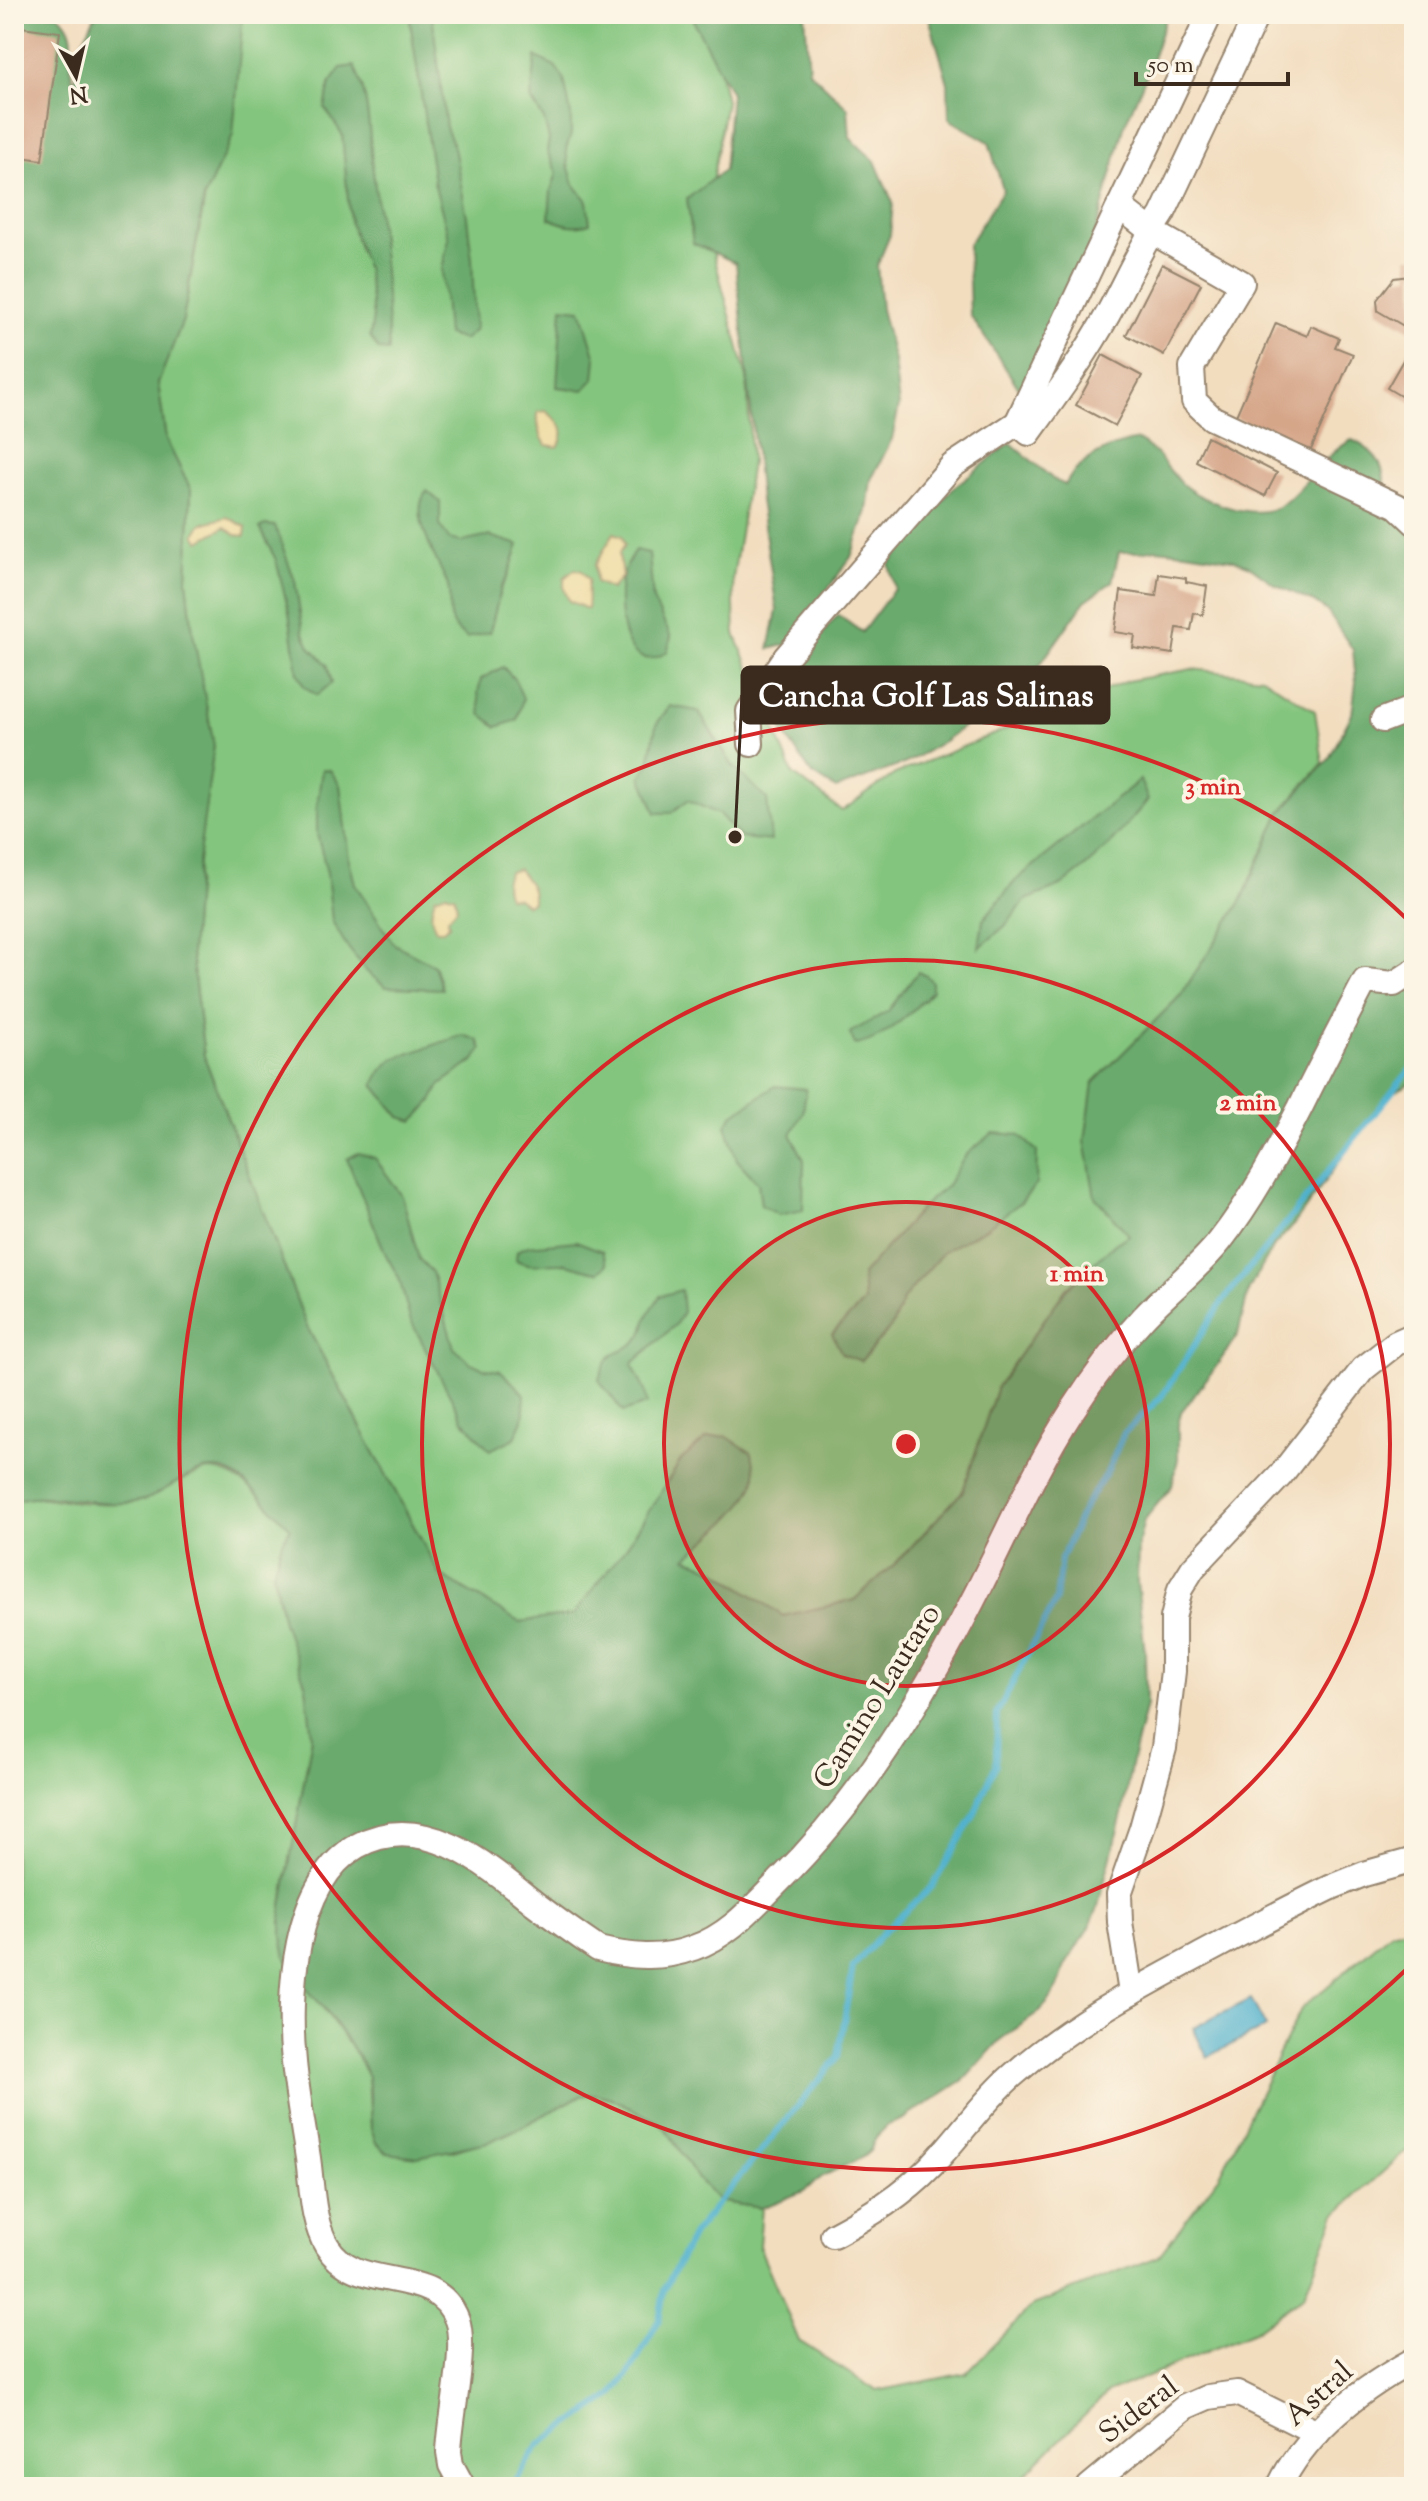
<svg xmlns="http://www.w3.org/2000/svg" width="1428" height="2501" font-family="'Sorts Mill Goudy',serif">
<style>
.green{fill:#83c57e;stroke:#5f784e;stroke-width:2}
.forest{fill:#6aaa6d;stroke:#526a46;stroke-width:2}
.sand{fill:#eeda9e;stroke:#94825e;stroke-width:2}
.water{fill:#4fb1ce;stroke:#456e76;stroke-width:2}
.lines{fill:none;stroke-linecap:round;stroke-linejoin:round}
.stream{stroke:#4fb1ce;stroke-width:6}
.building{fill:#d6a689}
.minor-casing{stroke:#96846e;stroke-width:28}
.minor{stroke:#fff;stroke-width:24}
.ring{fill:none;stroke:#d62828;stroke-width:4}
.labels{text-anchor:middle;stroke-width:8;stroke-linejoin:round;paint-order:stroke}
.street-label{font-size:30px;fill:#3b2a1e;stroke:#fcf5e5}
.centre{fill:#d62828;stroke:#fcf5e5;stroke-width:4}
.ring-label{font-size:24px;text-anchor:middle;font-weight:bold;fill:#d62828;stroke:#fcf5e5;stroke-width:8;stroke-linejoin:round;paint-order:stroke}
.leader{fill:none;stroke:#3b2a1e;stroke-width:3}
.callout-dot{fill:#3b2a1e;stroke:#fcf5e5;stroke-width:3}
.callout{fill:#3b2a1e;stroke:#3b2a1e;stroke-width:3}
.callout-label{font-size:32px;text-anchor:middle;font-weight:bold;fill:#fff}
</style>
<rect width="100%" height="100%" fill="#fcf5e5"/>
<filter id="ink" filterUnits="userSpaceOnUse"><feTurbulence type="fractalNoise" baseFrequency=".0125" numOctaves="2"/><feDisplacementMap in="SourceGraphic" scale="16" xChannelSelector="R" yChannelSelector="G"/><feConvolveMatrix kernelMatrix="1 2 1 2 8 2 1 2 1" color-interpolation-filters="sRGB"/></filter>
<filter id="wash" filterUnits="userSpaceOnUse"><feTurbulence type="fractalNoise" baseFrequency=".006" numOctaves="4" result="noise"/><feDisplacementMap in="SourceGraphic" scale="32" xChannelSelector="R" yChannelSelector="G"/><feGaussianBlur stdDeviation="1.8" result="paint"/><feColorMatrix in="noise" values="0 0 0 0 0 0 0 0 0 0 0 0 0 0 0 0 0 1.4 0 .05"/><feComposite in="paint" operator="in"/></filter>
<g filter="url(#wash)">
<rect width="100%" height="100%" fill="#f2ddbf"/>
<g class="green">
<polygon points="232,14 707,14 726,101 705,223 747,378 751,463 733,578 735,634 793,774 842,811 895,774 1127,681 1192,669 1262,677 1315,711 1323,763 1280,813 1242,900 1181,995 1093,1083 1129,1235 1115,1244 1066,1289 997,1387 963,1491 898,1561 854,1600 783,1616 717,1571 652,1542 585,1614 519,1622 440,1575 307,1327 204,1056 191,953 198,862 193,633 187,580 191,490 166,440 158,383 183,320 214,147"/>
<path d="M209 1470C243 1471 268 1506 291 1528 258 1575 285 1622 302 1669 309 1690 312 1715 312 1737L282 1905 316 1998 353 2050 368 2077 371 2128 376 2143 454 2151 505 2135 580 2096 596 2094 612 2098 658 2122 667 2130 698 2179 715 2197 722 2202 762 2208 759 2246 799 2341 877 2391 966 2373 1033 2305 1158 2257 1220 2175 1301 2009 1391 1932 1414 1926V2144L1336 2214 1304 2295 1254 2332 1107 2393 1013 2487H14V1502L23 1496C57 1498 94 1507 129 1502 157 1498 181 1476 209 1470Z"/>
</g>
<g class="forest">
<path d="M14 14H58C84 37 64 55 74 84L84 39 96 14H243L233 135 204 198 183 320 158 383 166 440 191 490 187 580 193 633 214 746 198 862 191 953 204 1056 307 1327 440 1575 519 1622 573 1615 627 1546 681 1460 707 1438 726 1436 752 1453C753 1461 756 1471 755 1478 754 1502 704 1543 686 1557L717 1571 783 1616 854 1600 898 1561 963 1491 997 1387 1066 1289 1115 1244 1129 1235 1095 1197 1085 1141 1093 1083 1181 995 1242 900 1280 813 1328 760 1352 714 1356 682 1353 650 1327 611 1314 602 1274 584 1248 565 1232 559 1186 552 1156 549 1140 552H1119L1112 582 1085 601 1032 676 1009 700 980 714 944 741 906 763 836 789 811 773 782 730 775 688 838 615 862 632 895 588 889 564 954 487 1011 443 1054 480 1065 485C1079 459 1110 445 1138 440 1161 452 1167 472 1186 487 1208 504 1261 523 1284 503 1309 483 1323 455 1352 440 1386 456 1385 474 1385 507L1414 533V784C1404 800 1405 821 1408 840L1414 842V1082L1392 1093 1379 1106 1294 1224 1274 1246 1249 1289 1238 1334 1218 1364 1181 1412 1178 1425V1459L1172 1486 1144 1520 1138 1546 1137 1582 1145 1652 1146 1705 1132 1761 1122 1814 1097 1910 1091 1924 1065 1966 1058 1987 1049 2001 1037 2014 1001 2039 965 2079 903 2119 888 2125 876 2137 870 2151 863 2157 823 2176 804 2191 762 2208 722 2202 715 2197 698 2179 667 2130 658 2122 612 2098 596 2094 580 2096 521 2127 488 2142 418 2157 387 2153 376 2143 371 2128 370 2091 368 2077 362 2063 326 2010 304 1986 286 1958 282 1937V1905L312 1737 306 1686 283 1622 273 1572 282 1541 291 1528C274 1512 247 1479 226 1471 198 1461 171 1489 147 1499 110 1513 41 1486 14 1502Z"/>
<polygon points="409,14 432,14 446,127 454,147 467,217 472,259 475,330 464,340 447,335 442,269 449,238 434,182"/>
<polygon points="693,14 805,14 809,71 848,108 850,138 875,161 893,203 890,235 877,266 881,309 894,361 899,406 892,439 871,480 867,511 851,557 788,644 769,649 777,610 760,500 736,263 693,243 687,199 724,170 731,93 695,24"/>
<polygon points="928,14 1167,14 1147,74 1125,124 1092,245 1020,390 970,315 968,245 1003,190 989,142 949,119 948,83"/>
<path d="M536 57 555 66 564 79 571 115V134L566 149 568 165 574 184 587 201 590 223C574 228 564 225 549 218L551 190 557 173 547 151 549 139 544 120 531 99Z"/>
<path d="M354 66C369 94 369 131 372 162 380 225 387 287 389 351L379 350 370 337 373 317 370 293 367 271 350 222 342 134 325 108 330 83 341 68Z"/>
<polygon points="562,307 581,309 596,358 594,379 584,390 557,387"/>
<path d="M427 491 440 502V525L449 539 462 542 490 536 519 545 507 578 501 588 490 632 467 638C439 620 455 605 447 583 438 560 407 514 427 491Z"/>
<polygon points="265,525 275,526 295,581 303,632 311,648 327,664 332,683 317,695 304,686 298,673 289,612 276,560 260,528"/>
<path d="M635 550 649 553 653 600 671 637 667 652C626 678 619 620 620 591 621 576 627 563 635 550Z"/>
<polygon points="503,667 515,680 523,698 517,720 497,727 481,714 478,693 481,679"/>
<polygon points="670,706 698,711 733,766 767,799 771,841 741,838 720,815 688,800 671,813 656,813 641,776 649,764 656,725"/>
<polygon points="322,769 330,770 340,785 349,860 355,884 394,944 434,965 442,989 386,987 367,972 346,945 332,921 327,873 317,834 317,807"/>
<polygon points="1140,780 1148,800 1109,845 1083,869 1061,886 1026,900 1005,926 979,948 983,920 1016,880"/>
<path d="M918 972 927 976 932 982V991C913 1011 883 1041 855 1045L850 1033 888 1011Z"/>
<polygon points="463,1035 478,1040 482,1049 475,1060 441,1084 432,1101 414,1121 400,1117 374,1085 381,1071 393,1059"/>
<polygon points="775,1086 806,1089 803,1113 791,1134 804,1160 803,1210 779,1215 761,1205 758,1183 737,1160 726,1125 733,1115"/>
<polygon points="993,1133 1019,1135 1037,1151 1036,1185 1021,1202 985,1229 944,1251 904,1298 892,1326 861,1361 842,1354 832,1334 864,1302 862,1275 924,1205 947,1185 966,1155"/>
<polygon points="358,1153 375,1158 402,1196 419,1259 432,1272 454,1348 471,1363 486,1369 501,1371 525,1395 523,1420 515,1438 490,1450 463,1420 410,1319 399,1278 386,1255 347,1159"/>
<path d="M576 1241 602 1251 607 1264 599 1272C586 1271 574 1265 561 1263 542 1262 535 1269 516 1260L517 1251 528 1246Z"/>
<path d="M681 1290 683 1312 675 1325 632 1364 645 1391 647 1404 623 1412 599 1380C608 1344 625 1357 641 1336 644 1331 645 1323 647 1318 650 1310 656 1303 660 1296Z"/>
</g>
<g class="sand">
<path d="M546 411C561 423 568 429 558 447L546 445C539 434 537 425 538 412Z"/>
<polygon points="227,517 246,527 245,536 236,535 225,527 200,541 195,535 201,524"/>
<polygon points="614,533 622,536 625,545 619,554 622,577 611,589 596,582 595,565"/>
<path d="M575 569 582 571 589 580C586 590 589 598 587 609L569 601 564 589V578Z"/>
<path d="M518 869C526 880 534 886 533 901L527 905 518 898 508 897C504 887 504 881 509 872Z"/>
<path d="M446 893 455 896 457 908 448 918 449 925 443 930H436C429 917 431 910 435 897Z"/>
</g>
<polygon class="water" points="1251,1999 1266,2027 1207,2057 1193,2028"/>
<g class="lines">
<polyline class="stream" points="512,2487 539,2445 613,2395 631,2370 659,2320 664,2290 693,2234 838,2057 853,1967 883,1932 932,1887 973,1817 996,1764 997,1713 1056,1600 1061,1559 1084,1507 1108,1470 1124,1433 1162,1396 1222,1302 1414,1065"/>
</g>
<g id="blocks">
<g class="building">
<polygon points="14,26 60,32 42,160 14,156"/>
<polygon points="1408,257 1414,257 1414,332 1378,311 1377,300 1394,278 1410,276"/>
<polygon points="1162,264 1201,284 1164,355 1126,335"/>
<polygon points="1276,323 1307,336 1311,326 1339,338 1335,347 1353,354 1311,450 1235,418"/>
<polygon points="1414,341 1414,404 1387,388"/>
<polygon points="1103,355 1142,376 1115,426 1076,405"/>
<polygon points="1207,437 1277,473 1265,496 1196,461"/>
<polygon points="1159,574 1186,578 1186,582 1207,586 1203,615 1194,613 1191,630 1177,628 1173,654 1133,648 1135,635 1115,632 1121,591 1156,596"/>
</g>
</g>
</g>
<g filter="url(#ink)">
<use href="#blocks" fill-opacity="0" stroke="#96846e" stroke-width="2"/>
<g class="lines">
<defs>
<g id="minor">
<path d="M1210 14 1017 423 1029 433C1057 394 1085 356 1108 314 1126 281 1141 246 1162 215L1257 14"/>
<polyline points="1119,206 1151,231 1242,283 1192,367 1194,401 1212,418 1397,506 1414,522"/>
<polyline points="1383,720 1414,708"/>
<polyline points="751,744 749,711 786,657 952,466 1017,423"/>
<polyline points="1131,1993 1120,1922 1119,1894 1142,1828 1164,1748 1173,1671 1173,1618 1180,1589 1193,1568 1280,1476 1363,1369 1396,1343 1414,1335"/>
<path d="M833 2235C869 2216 903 2195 932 2165 960 2136 982 2102 1013 2075 1067 2027 1133 1991 1197 1957 1242 1933 1286 1909 1332 1887L1364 1874 1414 1860"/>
<path d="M463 2487 451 2465 449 2452C450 2419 467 2347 457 2320 436 2262 357 2296 327 2246 312 2222 312 2186 308 2158 303 2126 297 2094 294 2062 287 1998 293 1882 357 1846 422 1810 485 1863 534 1903 555 1919 576 1934 598 1949 630 1957 661 1960 693 1948 729 1936 753 1907 779 1881 861 1800 921 1702 973 1600 1006 1537 1033 1471 1072 1411 1093 1378 1116 1347 1143 1318 1168 1291 1197 1270 1220 1241 1253 1199 1276 1154 1300 1108 1321 1065 1343 1023 1365 981L1394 984 1414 971"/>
<polyline points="1089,2487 1185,2407 1208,2397 1237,2393 1317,2433"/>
<path d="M1279 2487C1306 2431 1361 2389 1414 2360"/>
</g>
</defs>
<use href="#minor" class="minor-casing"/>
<use href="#minor" class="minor"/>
</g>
</g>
<circle cx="906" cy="1444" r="242" fill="#d62828" fill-opacity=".12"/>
<g class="ring">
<circle cx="906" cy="1444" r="242"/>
<circle cx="906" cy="1444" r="484"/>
<path d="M1410 1966A726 726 0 1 1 1410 922"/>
</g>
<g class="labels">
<g class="street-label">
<text transform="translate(876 1696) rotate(-58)" y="10">Camino Lautaro</text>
<text transform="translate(1318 2393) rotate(-42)" y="10">Astral</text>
<text transform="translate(1138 2409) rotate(-37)" y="10">Sideral</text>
</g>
</g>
<circle cx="906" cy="1444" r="12" class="centre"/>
<g class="ring-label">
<text x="1213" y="794">3 min</text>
<text x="1248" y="1110">2 min</text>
<text x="1077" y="1281">1 min</text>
</g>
<path class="leader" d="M735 837L742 695"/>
<circle class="callout-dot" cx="735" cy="837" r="8"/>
<rect class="callout" x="742" y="667" width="367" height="56" rx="8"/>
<g class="callout-label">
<text x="926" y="706">Cancha Golf Las Salinas</text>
</g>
<rect width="1428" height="2501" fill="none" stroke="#fcf5e5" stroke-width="48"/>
<g transform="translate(76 76) rotate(172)" stroke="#fcf5e5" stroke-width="6" paint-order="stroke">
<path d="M0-6L14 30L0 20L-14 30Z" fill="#3b2a1e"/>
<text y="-12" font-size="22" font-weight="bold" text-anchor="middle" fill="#3b2a1e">N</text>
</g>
<path d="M1136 72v12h152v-12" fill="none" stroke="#3b2a1e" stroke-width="4"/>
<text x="1148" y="72" font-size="24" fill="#3b2a1e" stroke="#fcf5e5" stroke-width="6" paint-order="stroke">50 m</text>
</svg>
